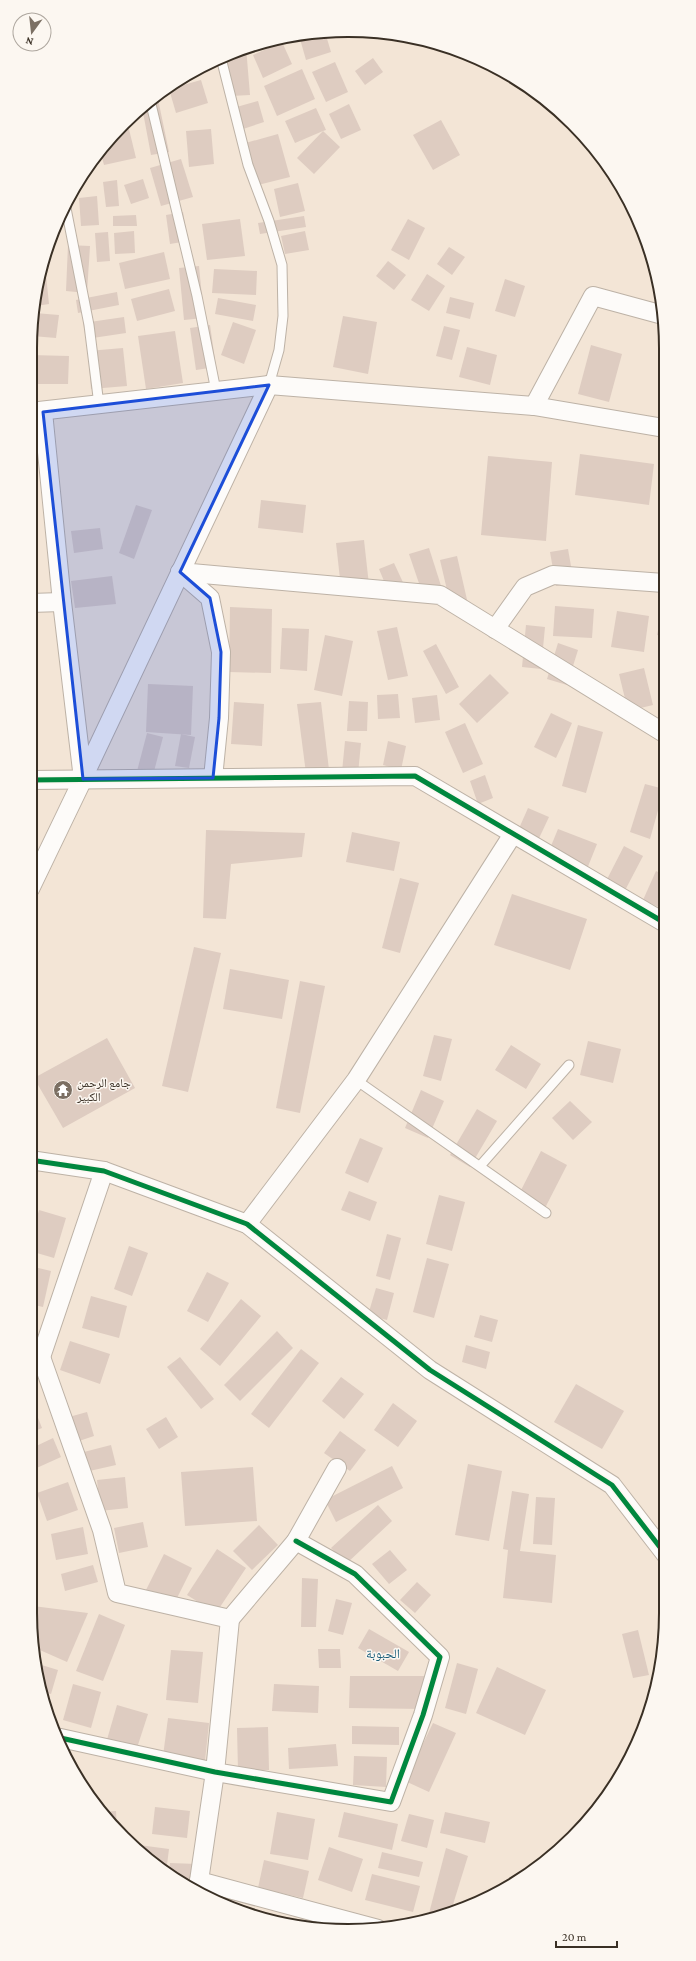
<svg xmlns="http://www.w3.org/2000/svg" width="696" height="1961" font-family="'Crimson Pro','Noto Naskh Arabic',serif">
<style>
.building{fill:#deccc1}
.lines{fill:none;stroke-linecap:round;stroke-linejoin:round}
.lane-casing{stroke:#bdb2a6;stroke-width:11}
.street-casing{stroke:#bdb2a6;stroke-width:20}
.lane{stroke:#fdfbf9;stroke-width:9}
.street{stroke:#fdfbf9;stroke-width:18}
.cycleway-casing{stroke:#fcf7f1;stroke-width:8}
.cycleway{stroke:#00873e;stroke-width:5}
.marked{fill:#1d4ed8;fill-opacity:0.2;stroke:#1d4ed8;stroke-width:3;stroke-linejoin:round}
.labels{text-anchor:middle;stroke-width:3;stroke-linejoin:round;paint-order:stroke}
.poi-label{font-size:12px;fill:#3a3025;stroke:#fcf7f1;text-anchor:start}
.neighbourhood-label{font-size:13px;fill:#175c78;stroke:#fcf7f1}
.rim{fill:none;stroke:#3a3025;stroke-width:2}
</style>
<rect width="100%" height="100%" fill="#f3e5d6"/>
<g class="building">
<polygon points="325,32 331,52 306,60 300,39"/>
<polygon points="282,42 292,64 263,78 253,55"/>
<polygon points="246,47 250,95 231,96 227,55"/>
<polygon points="373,58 383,72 365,85 355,71"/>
<polygon points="335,62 348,92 326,102 312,72"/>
<polygon points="302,69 315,99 277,116 264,86"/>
<polygon points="201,80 208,103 176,113 169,89"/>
<polygon points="158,99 169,152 151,155 142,107 149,101"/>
<polygon points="258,101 264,122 240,130 233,108"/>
<polygon points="349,104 361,130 341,139 329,114"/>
<polygon points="316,108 326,130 323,131 340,147 314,174 297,158 323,131 295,143 285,121"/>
<polygon points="441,120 460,155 433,170 413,135"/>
<polygon points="127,121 136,158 104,165 100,150"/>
<polygon points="211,129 214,164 189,167 186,131"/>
<polygon points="278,134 290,177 254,186 242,144"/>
<polygon points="181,159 193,197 161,206 150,168"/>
<polygon points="143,179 149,198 131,204 124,185"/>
<polygon points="117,180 119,206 106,207 103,182"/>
<polygon points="298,183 305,211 280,217 274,189"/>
<polygon points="97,196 99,225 81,226 79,198"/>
<polygon points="183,212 188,241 170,244 166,215"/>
<polygon points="136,215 137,226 113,226 113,216"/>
<polygon points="304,216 306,227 260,234 258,223"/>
<polygon points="240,219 245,256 207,260 202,224"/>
<polygon points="408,219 425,228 409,260 391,250"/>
<polygon points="134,231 135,253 115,254 114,233"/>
<polygon points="305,231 309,250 285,254 281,236"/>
<polygon points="108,232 110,261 97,262 95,233"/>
<polygon points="68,245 90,246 87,293 66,291"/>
<polygon points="449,247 465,257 452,275 437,264"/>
<polygon points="164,252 170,279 125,289 119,263"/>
<polygon points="388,261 406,275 394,290 376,276"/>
<polygon points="199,266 204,318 184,320 179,268"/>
<polygon points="214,269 257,271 256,295 212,293"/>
<polygon points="427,274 445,286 429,311 411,300"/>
<polygon points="46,275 49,304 36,306 39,276"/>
<polygon points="505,279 525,286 515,317 495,311"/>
<polygon points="169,289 175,311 137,321 131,299"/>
<polygon points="117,292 119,305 78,313 76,300"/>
<polygon points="450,297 474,303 470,319 446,313"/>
<polygon points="218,298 256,305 253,321 215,314"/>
<polygon points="35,313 59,315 56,338 32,336"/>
<polygon points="343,316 377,322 368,374 333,367"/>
<polygon points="124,317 126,333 86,339 83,323"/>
<polygon points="233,322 256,330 244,364 221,355"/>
<polygon points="210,325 216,367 196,370 190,328"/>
<polygon points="444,326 460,330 452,360 436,356"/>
<polygon points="175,331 183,383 146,389 138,336"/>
<polygon points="591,345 622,354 609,402 578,394"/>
<polygon points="467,347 497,355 490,385 459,377"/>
<polygon points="123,348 127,386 91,389 88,351"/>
<polygon points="30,355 69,356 68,384 30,384"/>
<polygon points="580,454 654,464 649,505 575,495"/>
<polygon points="488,456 552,462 546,541 481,535"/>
<polygon points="261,500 306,505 303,533 258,528"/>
<polygon points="136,505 152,510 134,559 119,553"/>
<polygon points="100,528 103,549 74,553 71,531"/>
<polygon points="364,540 369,585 341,588 336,543"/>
<polygon points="429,548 443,592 424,598 409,554"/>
<polygon points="568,549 574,583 556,586 550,552"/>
<polygon points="457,556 468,604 451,607 440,560"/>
<polygon points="394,563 407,591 391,598 379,569"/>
<polygon points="112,576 116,604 75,608 71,581"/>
<polygon points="555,606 594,609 592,638 553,636"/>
<polygon points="230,607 272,609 271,673 229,672"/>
<polygon points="617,611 649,616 644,652 611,647"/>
<polygon points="661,617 664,617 664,636 657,635"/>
<polygon points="526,625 545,627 541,669 522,667"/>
<polygon points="397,627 408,676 388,680 377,631"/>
<polygon points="282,628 309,629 307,671 280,669"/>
<polygon points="325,635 353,641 342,696 314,690"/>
<polygon points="558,643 578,650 567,685 547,679"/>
<polygon points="436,644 459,687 446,694 423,651"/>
<polygon points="664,653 664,670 663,670 660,654"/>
<polygon points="30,657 33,657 32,681 30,681"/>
<polygon points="644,668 653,705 628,711 619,674"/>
<polygon points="490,674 509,693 477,723 459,704"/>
<polygon points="148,684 193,686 191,735 146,732"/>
<polygon points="30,689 35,689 32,727 30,727"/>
<polygon points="398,694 400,718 378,719 377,695"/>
<polygon points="437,695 440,720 415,723 412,698"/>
<polygon points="349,701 368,702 367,731 347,731"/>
<polygon points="234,702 264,704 262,746 231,744"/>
<polygon points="321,702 330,778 307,781 297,704"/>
<polygon points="551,713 572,723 556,758 534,747"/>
<polygon points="465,723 483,764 463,773 445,732"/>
<polygon points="578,725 603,732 586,793 562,786"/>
<polygon points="147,733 163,737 152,779 136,775"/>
<polygon points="181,734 195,737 189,768 175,766"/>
<polygon points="345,741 361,743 358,774 342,772"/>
<polygon points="388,741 406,746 401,770 383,765"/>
<polygon points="485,775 493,798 478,804 470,781"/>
<polygon points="645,784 664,789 650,839 630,832"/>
<polygon points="528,808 549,817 533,851 513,842"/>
<polygon points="558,829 597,844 583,879 544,863"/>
<polygon points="206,830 305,833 302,857 231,864 226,919 203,918"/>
<polygon points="352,832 400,842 394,871 346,862"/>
<polygon points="624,846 643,856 620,900 601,891"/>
<polygon points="656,871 664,875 665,910 643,900"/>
<polygon points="400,878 419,883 400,953 382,948"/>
<polygon points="512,894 587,919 570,970 494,945"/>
<polygon points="194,947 221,953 188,1092 162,1086"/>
<polygon points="230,969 289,980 282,1019 223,1009"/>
<polygon points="300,981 325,986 300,1113 276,1108"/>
<polygon points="434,1035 452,1039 441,1081 423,1076"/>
<polygon points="107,1038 135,1088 63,1128 34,1078"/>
<polygon points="588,1041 621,1049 613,1083 580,1075"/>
<polygon points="511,1045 541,1064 526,1089 495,1070"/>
<polygon points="30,1048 36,1050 30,1065"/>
<polygon points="421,1090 444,1101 428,1138 405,1128"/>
<polygon points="570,1101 592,1122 573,1140 552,1118"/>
<polygon points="477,1109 497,1121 470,1167 450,1155"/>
<polygon points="360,1138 383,1148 368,1183 345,1173"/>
<polygon points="541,1151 567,1165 544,1210 518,1196"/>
<polygon points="349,1191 377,1202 370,1221 341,1210"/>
<polygon points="439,1195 465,1202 452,1251 426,1244"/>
<polygon points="39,1210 66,1218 54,1258 30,1251 30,1241"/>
<polygon points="387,1234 401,1238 390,1280 376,1276"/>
<polygon points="129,1246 148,1253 132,1296 114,1289"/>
<polygon points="427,1258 449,1264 434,1318 413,1312"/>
<polygon points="30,1266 51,1271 43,1307 30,1304"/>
<polygon points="207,1272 229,1283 208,1322 187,1311"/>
<polygon points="376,1288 394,1293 387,1320 368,1315"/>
<polygon points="91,1296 127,1306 119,1338 82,1328"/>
<polygon points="241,1299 261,1316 220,1366 200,1349"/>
<polygon points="480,1315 498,1320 492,1342 474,1337"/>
<polygon points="277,1331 293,1348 240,1401 224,1385"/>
<polygon points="70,1341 110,1354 100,1384 60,1370"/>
<polygon points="466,1345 490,1352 486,1369 462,1362"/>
<polygon points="301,1349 319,1363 269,1428 251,1414"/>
<polygon points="180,1357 214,1399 201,1409 167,1367"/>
<polygon points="341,1377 364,1394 344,1419 322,1401"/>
<polygon points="576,1384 624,1411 602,1449 554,1422"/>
<polygon points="393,1403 417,1421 398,1447 374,1430"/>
<polygon points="33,1405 42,1428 30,1433 30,1407"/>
<polygon points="87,1412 94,1436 76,1442 69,1417"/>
<polygon points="166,1417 178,1437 159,1449 146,1429"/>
<polygon points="340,1431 366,1450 350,1471 324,1453"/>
<polygon points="53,1438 61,1457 30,1471 30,1449"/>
<polygon points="111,1445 116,1465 85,1472 80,1453"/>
<polygon points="468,1464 502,1471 489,1541 455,1535"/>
<polygon points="392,1466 403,1488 336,1522 325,1500"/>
<polygon points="253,1467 257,1521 185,1526 181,1472"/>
<polygon points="125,1477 128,1508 100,1511 97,1480"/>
<polygon points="68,1482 78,1510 47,1521 37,1493"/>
<polygon points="512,1491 529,1494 520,1551 556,1555 552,1603 503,1598 508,1550 503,1549"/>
<polygon points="536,1497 555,1498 552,1545 533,1544"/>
<polygon points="378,1505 392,1521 346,1564 331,1548"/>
<polygon points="143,1522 148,1547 119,1553 114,1528"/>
<polygon points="259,1525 278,1545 252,1570 233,1551"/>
<polygon points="83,1527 88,1554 56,1560 51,1534"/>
<polygon points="217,1549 246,1568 216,1613 187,1595"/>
<polygon points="390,1550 407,1570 389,1584 372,1564"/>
<polygon points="164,1554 192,1568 174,1604 146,1590"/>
<polygon points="30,1565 32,1565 31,1580 30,1580"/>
<polygon points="93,1565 98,1582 65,1591 61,1574"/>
<polygon points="302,1578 318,1579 316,1627 301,1627"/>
<polygon points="417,1582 431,1595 415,1613 400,1600"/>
<polygon points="336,1599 352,1603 343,1635 328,1631"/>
<polygon points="33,1606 88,1613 67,1662 33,1647 31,1626"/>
<polygon points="99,1614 125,1625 103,1681 76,1671"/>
<polygon points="369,1629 409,1652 398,1671 358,1648"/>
<polygon points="638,1630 649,1675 633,1678 622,1634"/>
<polygon points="318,1649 340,1649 341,1668 319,1668"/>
<polygon points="171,1650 203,1652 198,1703 166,1700"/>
<polygon points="35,1663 58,1670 51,1694 41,1691"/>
<polygon points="457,1663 478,1669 466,1714 445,1708"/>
<polygon points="497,1667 546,1690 525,1735 476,1713"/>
<polygon points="350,1676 424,1676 424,1709 349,1708"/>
<polygon points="73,1684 101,1692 91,1728 63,1720"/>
<polygon points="274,1684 319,1686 318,1713 272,1711"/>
<polygon points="117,1705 148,1714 136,1751 106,1743"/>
<polygon points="168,1718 209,1723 205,1761 163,1756"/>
<polygon points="433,1723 456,1733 429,1792 405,1781"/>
<polygon points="352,1726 399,1727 399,1745 352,1744"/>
<polygon points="268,1727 269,1770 238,1771 237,1728"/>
<polygon points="336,1744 338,1766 289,1769 288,1748"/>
<polygon points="354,1756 387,1757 386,1787 353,1785"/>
<polygon points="155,1807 190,1811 187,1838 152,1834"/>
<polygon points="116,1811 117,1830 109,1823 102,1812"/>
<polygon points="277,1812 315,1819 308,1860 270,1854"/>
<polygon points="344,1812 398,1824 392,1850 338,1837"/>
<polygon points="445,1812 490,1822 485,1843 440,1833"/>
<polygon points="409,1814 434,1820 427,1848 401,1841"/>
<polygon points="139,1845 169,1849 166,1873 155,1865 138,1850"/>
<polygon points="329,1847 363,1859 352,1892 318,1880"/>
<polygon points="446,1848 468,1856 451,1911 427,1921"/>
<polygon points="382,1852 423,1862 419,1877 378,1868"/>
<polygon points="264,1860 309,1871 303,1898 258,1888"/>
<polygon points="170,1863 197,1864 196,1891 169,1875"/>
<polygon points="372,1874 420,1886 413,1912 365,1900"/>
<polygon points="272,1917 343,1929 307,1928"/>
</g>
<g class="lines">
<defs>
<g id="lane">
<polyline points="221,58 248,165 269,221 282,265 283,316 279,350 269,385"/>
<polyline points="150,100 197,296 216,391"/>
<polyline points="65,203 89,325 99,405"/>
<polyline points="356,1080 546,1213"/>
<polyline points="480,1166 569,1065"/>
</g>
<g id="street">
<polyline points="534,406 593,296 663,315"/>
<polyline points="30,412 269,385 534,406 664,428"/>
<polyline points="180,572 440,595 664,733"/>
<polyline points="180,572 210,598 221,652 219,718 213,778"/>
<polyline points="30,603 62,602"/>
<polyline points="495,629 525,587 553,575 664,583"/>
<polyline points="83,778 269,385"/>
<polyline points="30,780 415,776 665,923"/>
<polyline points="30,889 83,779 62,602 43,412"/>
<polyline points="30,1160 104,1171 247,1224 430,1370 612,1485 666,1555"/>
<polyline points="247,1224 356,1080 513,834"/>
<polyline points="41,1357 102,1530 117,1593 230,1619 215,1772 199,1881"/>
<polyline points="30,1359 41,1357 104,1171"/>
<polyline points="230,1619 296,1541 337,1468"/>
<polyline points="56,1737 215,1772 391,1802 423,1715 440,1657 355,1574 296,1541"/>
<polyline points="199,1892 199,1881 378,1929"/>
</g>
</defs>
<use href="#lane" class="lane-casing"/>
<use href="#street" class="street-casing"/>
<use href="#lane" class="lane"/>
<use href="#street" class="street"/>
<defs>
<g id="cycleway">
<polyline points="30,780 415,776 665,923"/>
<polyline points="30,1160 104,1171 247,1224 430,1370 612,1485 666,1555"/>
<polyline points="56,1737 215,1772 391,1802 423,1715 440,1657 355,1574 296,1541"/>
</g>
</defs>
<use href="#cycleway" class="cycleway-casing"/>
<use href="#cycleway" class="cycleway"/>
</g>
<path class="marked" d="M269 385 180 572 210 598 221 652 219 718 213 778 83 779 43 412Z"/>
<defs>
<symbol id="temple-disc" viewBox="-11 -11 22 22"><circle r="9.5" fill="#7b6f63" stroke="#fcf7f1"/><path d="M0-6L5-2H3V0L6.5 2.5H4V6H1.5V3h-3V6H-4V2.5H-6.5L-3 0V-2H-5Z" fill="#fff"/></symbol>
</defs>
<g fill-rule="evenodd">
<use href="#temple-disc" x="52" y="1079" width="22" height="22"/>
</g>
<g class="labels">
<g class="poi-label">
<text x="77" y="1087">جامع الرحمن<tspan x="77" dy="14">الكبير</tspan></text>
</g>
<g class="neighbourhood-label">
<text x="383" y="1658">الحبوبة</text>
</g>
</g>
<path d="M0 0H696V1961H0ZM348 37H348A311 311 0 0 1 659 348V1613A311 311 0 0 1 348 1924H348A311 311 0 0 1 37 1613V348A311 311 0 0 1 348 37Z" fill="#fcf7f1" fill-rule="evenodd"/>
<path class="rim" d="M348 37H348A311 311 0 0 1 659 348V1613A311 311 0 0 1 348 1924H348A311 311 0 0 1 37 1613V348A311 311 0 0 1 348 37Z"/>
<g transform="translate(32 32) rotate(195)"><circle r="19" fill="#fcf7f1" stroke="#aea79f"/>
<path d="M0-3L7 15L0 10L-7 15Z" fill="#7b6f63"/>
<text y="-6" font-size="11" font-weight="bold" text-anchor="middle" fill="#3a3025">N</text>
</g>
<path d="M556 1941v6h61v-6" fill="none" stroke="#3a3025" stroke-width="2"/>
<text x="562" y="1941" font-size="12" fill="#3a3025" stroke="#fcf7f1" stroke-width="3" paint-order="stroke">20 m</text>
</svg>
